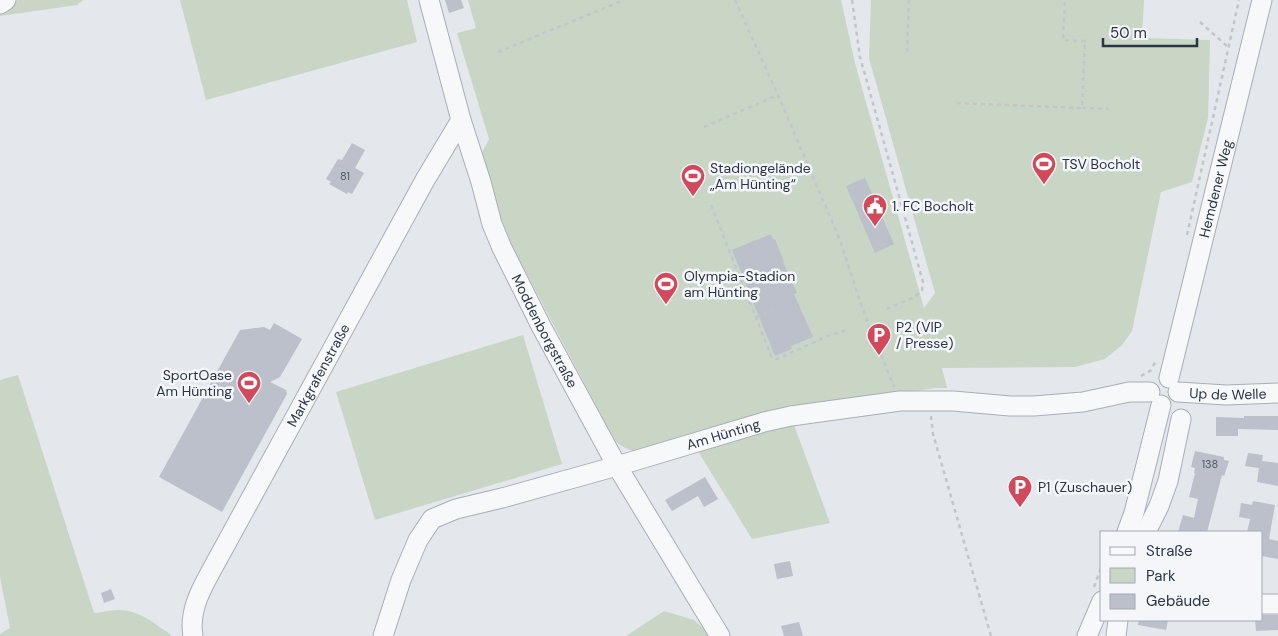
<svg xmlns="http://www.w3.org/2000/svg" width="1278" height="636" font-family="'DM Sans',sans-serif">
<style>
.green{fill:#c9d6c5}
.building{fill:#bbc0ca}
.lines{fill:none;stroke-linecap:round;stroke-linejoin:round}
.minor-casing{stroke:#a9aeb7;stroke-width:21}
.path{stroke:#c2c5cb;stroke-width:2.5;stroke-dasharray:4 4;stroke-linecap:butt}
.minor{stroke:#f7f8fa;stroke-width:19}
.labels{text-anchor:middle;stroke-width:5;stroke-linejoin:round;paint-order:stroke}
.number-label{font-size:11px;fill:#4f5766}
.poi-label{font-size:14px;fill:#2b3445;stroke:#f4f6f9;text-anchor:start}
.street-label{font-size:14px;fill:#2b3445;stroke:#f4f6f9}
</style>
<rect width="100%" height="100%" fill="#e4e7ec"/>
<g class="green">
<polygon points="18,0 83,0 77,5 0,16 0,15"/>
<polygon points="180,0 407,0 417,42 206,100"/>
<path d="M468 0H841L855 63 924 308 935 293 869 58 871 0H1144L1142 38 1210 40 1208 118 1192 182 1161 192 1132 331 1122 345 1105 359 1075 367 942 368 947 388H935L763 415 634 451C626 449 621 446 615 441L508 239 481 155 489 139 457 33 476 28Z"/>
<polygon points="523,335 562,464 375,520 336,392"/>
<path d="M18 375 94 613C101 613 109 610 117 610 137 609 154 623 170 634L171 636H0V634L10 628 0 577V380Z"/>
<polygon points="793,422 830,523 752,539 696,448"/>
<polygon points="664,611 694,620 712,636 626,636"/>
</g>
<g class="building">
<polygon points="445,0 461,0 464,8 449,13"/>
<polygon points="352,143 365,150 355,168 364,173 352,194 348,192 347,194 329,184 331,182 326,179 338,159 342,160"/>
<polygon points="865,178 894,244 875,253 846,186"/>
<polygon points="771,234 773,239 775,239 784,262 783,262 797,293 794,294 813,337 791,346 792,349 775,356 732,250"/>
<polygon points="274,323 302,339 280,377 270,382 286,390 287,394 222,512 159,477 240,330 264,327 270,330"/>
<polygon points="1244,416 1278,416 1278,430 1238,429 1238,436 1216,436 1216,417 1244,418"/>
<polygon points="1195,451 1224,457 1224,460 1229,461 1224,476 1222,475 1207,532 1178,532 1183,515 1194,518 1198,499 1189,497 1195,473 1194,473 1195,468 1191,467"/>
<polygon points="1248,453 1263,455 1262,461 1278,463 1278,486 1257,482 1259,468 1245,466"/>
<polygon points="705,477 718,499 704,507 698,496 672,511 665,500"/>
<polygon points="1253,501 1275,505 1269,539 1278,541 1278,559 1262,556 1262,532 1247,532 1250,519 1239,517 1241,503 1252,505"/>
<polygon points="790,561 793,576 777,579 774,564"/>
<polygon points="111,589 115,599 104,603 101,593"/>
<polygon points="1262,615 1278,615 1278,630 1256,631 1255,620 1262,620"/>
<polygon points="1139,620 1168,620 1166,630 1138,625"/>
<polygon points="799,622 803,636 784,636 781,626"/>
</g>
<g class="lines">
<defs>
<g id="minor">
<path id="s1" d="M429 0 461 120 481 182 492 224 502 248 541 326 617 466 720 636"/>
<polyline points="0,4 6,0"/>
<path id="s2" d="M1169 378 1262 0"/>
<path id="s3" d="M1178 392 1226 395 1278 393"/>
<polyline points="1127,532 1134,513 1161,405"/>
<polyline points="1146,532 1159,506 1168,481 1181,419"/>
<polyline points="1262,604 1278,604"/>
<path id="s4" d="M193 636C189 613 199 593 210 573L425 180 461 120"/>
<path id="s5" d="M383 636 401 580 418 540 432 519 456 509 502 498 617 466 764 422 791 416 900 401H953L1010 406H1034L1083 402 1129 392H1150"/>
<polyline points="1087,636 1102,601"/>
<polyline points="1116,636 1118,620"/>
</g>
</defs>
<use href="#minor" class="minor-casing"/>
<g class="path">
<polyline points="735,0 778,95 840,240 862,307 894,387"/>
<polyline points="852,0 860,57 923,282 922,290 915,297 886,309"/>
<polyline points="1200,22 1229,48"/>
<polyline points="498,52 624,0"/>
<polyline points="907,52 909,0"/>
<polyline points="957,103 1082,108 1085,41 1063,40 1065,0"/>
<polyline points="1082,108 1109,109"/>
<polyline points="704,127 778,95"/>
<polyline points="711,205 772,358 777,359 828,336 846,330"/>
<polyline points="1187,235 1239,0"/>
<polyline points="756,317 773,310"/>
<polyline points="1141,376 1150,371 1156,361"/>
<polyline points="931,416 933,434 991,636"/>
<polyline points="1094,587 1102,565"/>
</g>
<use href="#minor" class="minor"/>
</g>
<defs>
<symbol id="stadium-pin" viewBox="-11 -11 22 30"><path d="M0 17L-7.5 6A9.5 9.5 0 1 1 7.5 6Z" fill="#d1495b" stroke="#f4f6f9"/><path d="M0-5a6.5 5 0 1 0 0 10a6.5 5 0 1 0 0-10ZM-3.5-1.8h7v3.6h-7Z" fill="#fff"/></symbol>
<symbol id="civic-pin" viewBox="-11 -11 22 30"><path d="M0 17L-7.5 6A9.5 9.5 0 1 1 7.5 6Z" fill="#d1495b" stroke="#f4f6f9"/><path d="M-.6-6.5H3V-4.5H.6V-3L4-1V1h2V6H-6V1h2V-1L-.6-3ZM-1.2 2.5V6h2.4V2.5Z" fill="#fff"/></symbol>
<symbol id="parking-pin" viewBox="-11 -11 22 30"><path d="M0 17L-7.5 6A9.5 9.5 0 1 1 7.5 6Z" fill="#d1495b" stroke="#f4f6f9"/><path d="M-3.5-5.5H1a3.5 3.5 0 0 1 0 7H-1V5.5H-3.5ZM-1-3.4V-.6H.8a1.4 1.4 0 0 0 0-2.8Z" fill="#fff"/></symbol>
</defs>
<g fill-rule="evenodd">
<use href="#stadium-pin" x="1030" y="150" width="28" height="38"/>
<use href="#stadium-pin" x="679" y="162" width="28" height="38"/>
<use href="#civic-pin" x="861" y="192" width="28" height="38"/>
<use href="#stadium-pin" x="652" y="270" width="28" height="38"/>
<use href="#parking-pin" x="865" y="321" width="28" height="38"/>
<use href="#stadium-pin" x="235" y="369" width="28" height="38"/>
<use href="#parking-pin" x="1006" y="473" width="28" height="38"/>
</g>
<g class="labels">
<g class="number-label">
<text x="345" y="180">81</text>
<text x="1210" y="468">138</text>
</g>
<g class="poi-label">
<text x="1062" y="169">TSV Bocholt</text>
<text x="710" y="173">Stadiongelände<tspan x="710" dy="16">„Am Hünting“</tspan></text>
<text x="892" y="211">1. FC Bocholt</text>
<text x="684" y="281">Olympia-Stadion<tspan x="684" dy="16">am Hünting</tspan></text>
<text x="896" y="332">P2 (VIP<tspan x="896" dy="16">/ Presse)</tspan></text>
<text x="232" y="380" text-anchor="end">SportOase<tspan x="232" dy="16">Am Hünting</tspan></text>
<text x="1038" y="492">P1 (Zuschauer)</text>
</g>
<g class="street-label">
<text dy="5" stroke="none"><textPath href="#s2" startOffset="195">Hemdener Weg</textPath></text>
<text dy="5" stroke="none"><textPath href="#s1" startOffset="352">Moddenborgstraße</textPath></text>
<text dy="5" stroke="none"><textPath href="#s4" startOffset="292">Markgrafenstraße</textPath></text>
<text dy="5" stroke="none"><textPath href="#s3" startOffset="50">Up de Welle</textPath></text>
<text dy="5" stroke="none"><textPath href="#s5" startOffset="431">Am Hünting</textPath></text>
</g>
</g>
<rect x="1100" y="531" width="162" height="90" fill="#f4f6f9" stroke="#a4a8b1"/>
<rect x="1110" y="547" width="25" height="8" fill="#f7f8fa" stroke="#a4a8b1"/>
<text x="1146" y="556" font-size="15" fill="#2b3445">Straße</text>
<rect x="1110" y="568" width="25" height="15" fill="#c9d6c5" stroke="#a4a8b1"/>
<text x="1146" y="581" font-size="15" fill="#2b3445">Park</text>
<rect x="1110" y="594" width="25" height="15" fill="#bbc0ca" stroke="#a4a8b1"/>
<text x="1146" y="606" font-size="15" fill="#2b3445">Gebäude</text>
<path d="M1103 38v8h94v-8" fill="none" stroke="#2b3445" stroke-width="2.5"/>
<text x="1110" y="38" font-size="15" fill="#2b3445" stroke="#f4f6f9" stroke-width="4" paint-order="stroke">50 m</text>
</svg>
